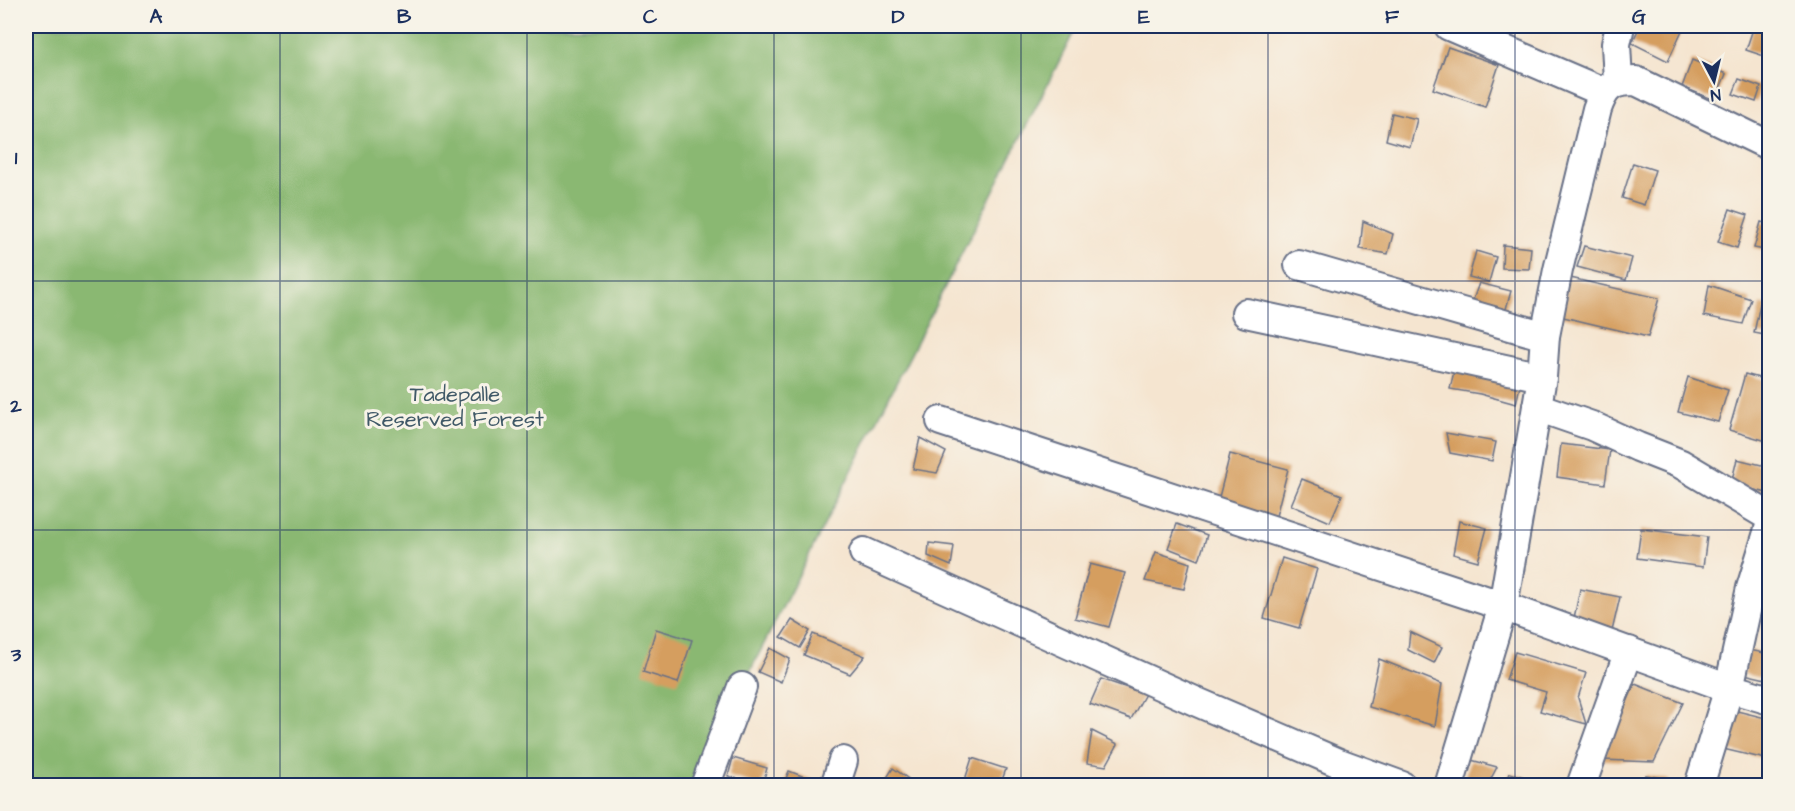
<svg xmlns="http://www.w3.org/2000/svg" width="1795" height="811" font-family="'Architects Daughter',sans-serif">
<style>
.forest{fill:#8ab872;stroke:#527468;stroke-width:1.5}
.building{fill:#d59e5f}
.lines{fill:none;stroke-linecap:round;stroke-linejoin:round}
.minor-casing{stroke:#676f86;stroke-width:32}
.minor{stroke:#fff;stroke-width:28}
.grid{fill:none;stroke:#1b2f5e;stroke-width:1.5;stroke-opacity:0.55}
.labels{text-anchor:middle;stroke-width:6;stroke-linejoin:round;paint-order:stroke}
.park-label{font-size:22px;fill:#405968;stroke:#f7f3e8}
.neatline{fill:none;stroke:#1b2f5e;stroke-width:2}
.grid-label{font-size:20px;text-anchor:middle;font-weight:bold;fill:#1b2f5e}
</style>
<rect width="100%" height="100%" fill="#f7f3e8"/>
<filter id="ink" filterUnits="userSpaceOnUse"><feTurbulence type="fractalNoise" baseFrequency=".0167" numOctaves="2"/><feDisplacementMap in="SourceGraphic" scale="12" xChannelSelector="R" yChannelSelector="G"/><feConvolveMatrix kernelMatrix="1 2 1 2 8 2 1 2 1" color-interpolation-filters="sRGB"/></filter>
<filter id="wash" filterUnits="userSpaceOnUse"><feTurbulence type="fractalNoise" baseFrequency=".008" numOctaves="4" result="noise"/><feDisplacementMap in="SourceGraphic" scale="24" xChannelSelector="R" yChannelSelector="G"/><feGaussianBlur stdDeviation="1.35" result="paint"/><feColorMatrix in="noise" values="0 0 0 0 0 0 0 0 0 0 0 0 0 0 0 0 0 1.4 0 .05"/><feComposite in="paint" operator="in"/></filter>
<g filter="url(#wash)">
<rect width="100%" height="100%" fill="#f5e5d0"/>
<polygon class="forest" points="26,26 1077,26 692,786 26,785"/>
<g id="blocks">
<g class="building">
<polygon points="1640,26 1684,26 1668,61 1632,43"/>
<polygon points="1754,26 1770,31 1770,58 1746,50"/>
<polygon points="1448,47 1499,65 1485,107 1433,89"/>
<polygon points="1692,60 1726,74 1715,100 1682,87"/>
<polygon points="1739,79 1761,87 1756,102 1733,94"/>
<polygon points="1392,113 1417,119 1410,147 1386,140"/>
<polygon points="1633,163 1655,170 1644,205 1622,198"/>
<polygon points="1730,209 1748,215 1737,248 1718,242"/>
<polygon points="1363,221 1393,234 1388,254 1360,249"/>
<polygon points="1761,222 1770,224 1770,251 1754,248"/>
<polygon points="1503,245 1531,248 1529,269 1502,268"/>
<polygon points="1584,246 1632,258 1626,280 1577,267"/>
<polygon points="1476,251 1496,257 1489,282 1469,277"/>
<polygon points="1566,277 1659,298 1648,337 1559,316"/>
<polygon points="1479,283 1511,291 1504,316 1471,306"/>
<polygon points="1709,285 1751,299 1743,324 1704,316"/>
<polygon points="1760,304 1770,306 1770,336 1754,333"/>
<polygon points="1455,367 1521,381 1516,404 1480,394 1450,389"/>
<polygon points="1745,374 1770,381 1770,442 1729,430"/>
<polygon points="1688,377 1728,390 1718,422 1678,412"/>
<polygon points="1446,433 1496,442 1492,461 1450,453"/>
<polygon points="920,438 946,452 937,473 913,469"/>
<polygon points="1561,444 1610,450 1605,484 1557,477"/>
<polygon points="1230,454 1288,469 1275,520 1217,505"/>
<polygon points="1737,459 1770,467 1770,481 1767,493 1731,484"/>
<polygon points="1302,479 1342,495 1330,522 1291,505"/>
<polygon points="1459,521 1487,528 1478,561 1453,554"/>
<polygon points="1177,524 1207,535 1199,560 1168,548"/>
<polygon points="1641,529 1707,537 1703,567 1637,558"/>
<polygon points="929,543 954,546 951,566 928,556"/>
<polygon points="1156,552 1190,563 1184,589 1145,581"/>
<polygon points="1282,558 1317,569 1299,628 1264,618"/>
<polygon points="1090,564 1125,573 1109,627 1075,618"/>
<polygon points="1580,589 1620,597 1612,631 1573,623"/>
<polygon points="792,620 810,631 800,648 781,637"/>
<polygon points="656,629 692,640 678,683 643,672"/>
<polygon points="1410,632 1442,647 1434,663 1408,650"/>
<polygon points="813,634 865,656 850,674 804,655"/>
<polygon points="770,648 790,659 781,682 758,672"/>
<polygon points="1749,650 1770,654 1770,680 1744,674"/>
<polygon points="1515,652 1586,673 1578,698 1586,724 1540,711 1546,692 1506,680"/>
<polygon points="1379,659 1442,684 1435,726 1369,707"/>
<polygon points="1101,679 1145,694 1131,719 1090,704"/>
<polygon points="1635,684 1683,703 1654,762 1602,760"/>
<polygon points="1733,710 1770,719 1770,760 1723,749"/>
<polygon points="1092,731 1118,744 1106,766 1087,763"/>
<polygon points="733,758 767,768 762,786 728,776"/>
<polygon points="972,758 1006,769 1000,786 963,786"/>
<polygon points="1471,760 1497,767 1487,786 1461,786"/>
<polygon points="893,768 914,783 912,786 883,784"/>
<polygon points="789,771 825,785 825,786 783,786"/>
<polygon points="1510,773 1535,780 1534,786 1506,786"/>
<polygon points="1646,775 1669,780 1668,786 1643,786"/>
</g>
</g>
</g>
<g filter="url(#ink)">
<use href="#blocks" fill-opacity="0" stroke="#676f86" stroke-width="1.5"/>
<g class="lines">
<defs>
<g id="minor">
<polyline points="1449,26 1603,92"/>
<polyline points="1618,81 1616,44 1620,26"/>
<path d="M1770 146 1636 81C1612 81 1605 86 1597 109L1558 270 1545 336 1542 377 1503 606 1729 688 1770 700"/>
<polyline points="1299,265 1545,336"/>
<polyline points="1246,313 1542,377"/>
<polyline points="1537,407 1592,426 1638,447 1681,464 1770,517"/>
<polyline points="941,421 1503,606 1449,786"/>
<polyline points="864,552 1197,702 1339,763 1402,786"/>
<polyline points="705,786 742,687"/>
<polyline points="835,786 843,761"/>
<polyline points="1581,786 1629,651"/>
<polyline points="1699,786 1729,688 1751,588 1770,526"/>
</g>
</defs>
<use href="#minor" class="minor-casing"/>
<use href="#minor" class="minor"/>
</g>
</g>
<path class="grid" d="M280 26V786M527 26V786M774 26V786M1021 26V786M1268 26V786M1515 26V786M26 281H1770M26 530H1770"/>
<g class="labels">
<g class="park-label">
<text x="455" y="401">Tadepalle<tspan x="455" dy="25">Reserved Forest</tspan></text>
</g>
</g>
<rect width="1795" height="811" fill="none" stroke="#f7f3e8" stroke-width="66"/>
<g transform="translate(1714 81) rotate(173)" stroke="#f7f3e8" stroke-width="4.5" paint-order="stroke">
<path d="M0-4.5L10 22L0 15L-10 22Z" fill="#1b2f5e"/>
<text y="-9" font-size="16" font-weight="bold" text-anchor="middle" fill="#1b2f5e">N</text>
</g>
<rect x="33" y="33" width="1729" height="745" class="neatline"/>
<g class="grid-label">
<text x="156" y="23">A</text>
<text x="404" y="23">B</text>
<text x="650" y="23">C</text>
<text x="898" y="23">D</text>
<text x="1144" y="23">E</text>
<text x="1392" y="23">F</text>
<text x="1639" y="23">G</text>
<text x="16" y="164">1</text>
<text x="16" y="412">2</text>
<text x="16" y="661">3</text>
</g>
</svg>
